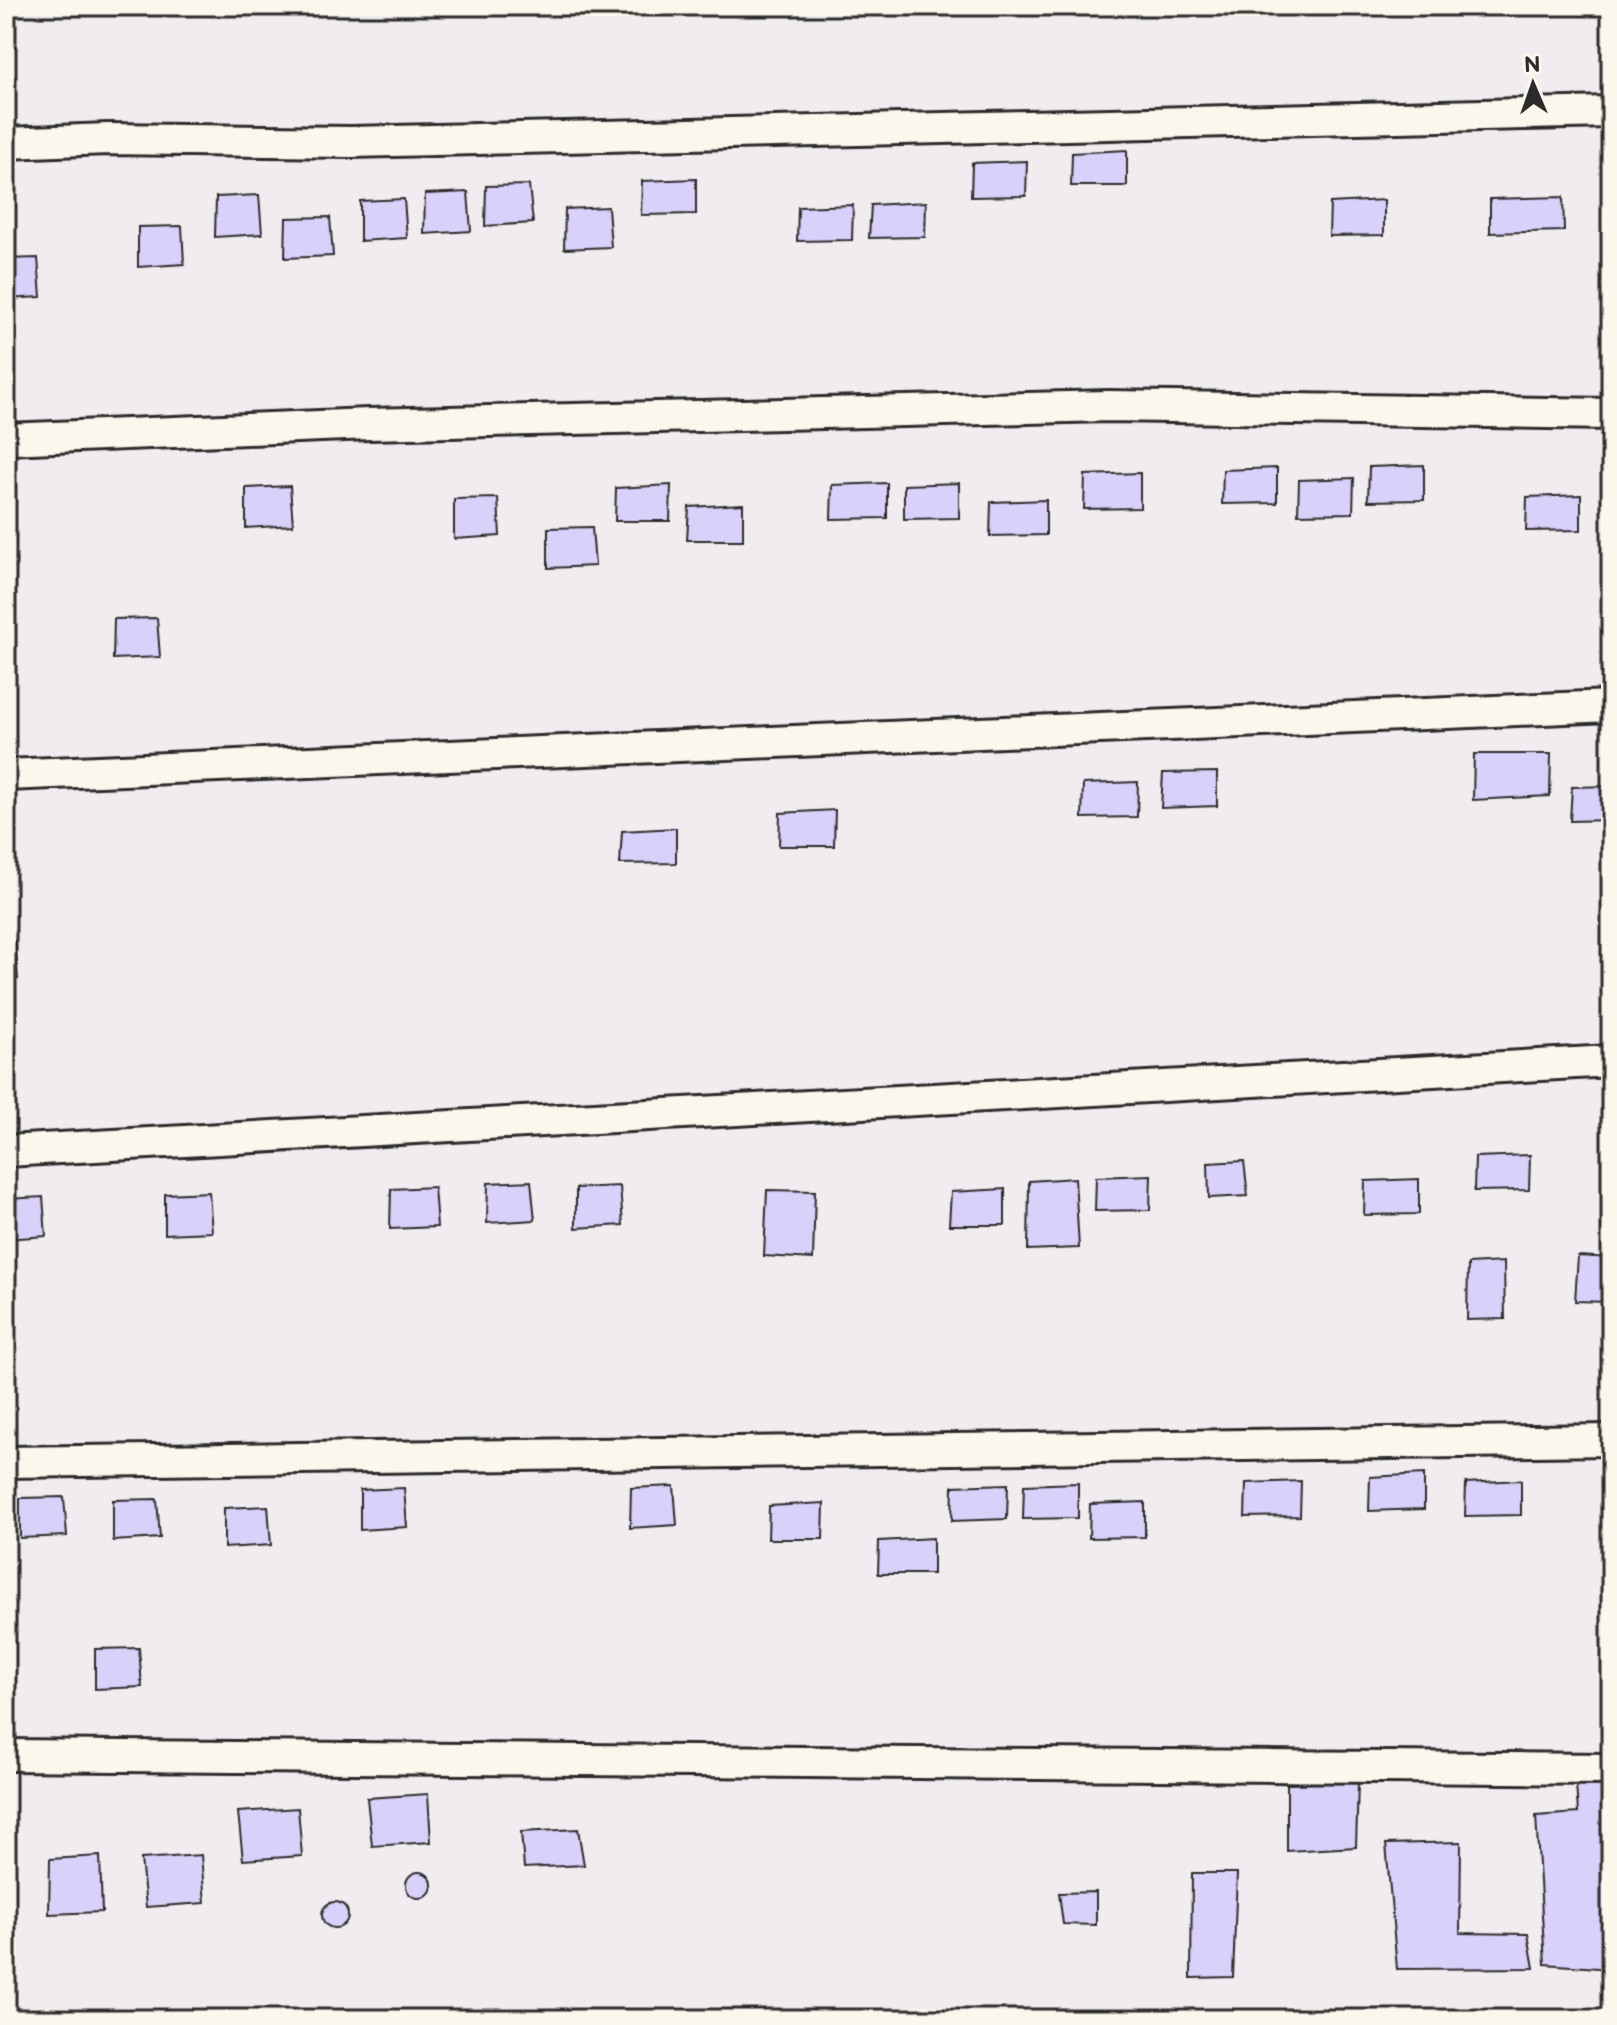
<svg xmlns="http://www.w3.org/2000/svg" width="1617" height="2025" font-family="'Balsamiq Sans',sans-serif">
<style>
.building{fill:#d9d1fa;stroke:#2b2b2b;stroke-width:2}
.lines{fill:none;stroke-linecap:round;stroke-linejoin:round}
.minor-casing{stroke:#2b2b2b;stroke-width:36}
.minor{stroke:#fbf7ec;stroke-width:30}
</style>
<rect width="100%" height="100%" fill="#f1ecf0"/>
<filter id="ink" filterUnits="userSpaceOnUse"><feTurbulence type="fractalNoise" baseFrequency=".0125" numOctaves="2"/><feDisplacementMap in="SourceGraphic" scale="16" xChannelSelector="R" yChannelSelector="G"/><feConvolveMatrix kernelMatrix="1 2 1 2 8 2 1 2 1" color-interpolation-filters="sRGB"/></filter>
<g filter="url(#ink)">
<g class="building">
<polygon points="1127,150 1127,186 1071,186 1072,153"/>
<polygon points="1027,161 1026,196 971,197 972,163"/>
<polygon points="696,179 696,214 641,215 642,181"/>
<polygon points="529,185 533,223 485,226 486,186"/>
<polygon points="468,192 471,231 424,234 425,194"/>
<polygon points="259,195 262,234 215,237 216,197"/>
<polygon points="1563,197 1564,231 1490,233 1490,199"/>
<polygon points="404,199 407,238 360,241 360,201"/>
<polygon points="1384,200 1384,235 1329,236 1330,203"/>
<polygon points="926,202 925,237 869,238 871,205"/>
<polygon points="6,205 12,205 15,244 6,244"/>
<polygon points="853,205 852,240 797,241 798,207"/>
<polygon points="608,207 611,247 564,249 565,209"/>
<polygon points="330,217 333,256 285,258 286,218"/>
<polygon points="182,226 184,264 138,267 138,227"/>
<polygon points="38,258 41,297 6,299 6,259"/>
<polygon points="1424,465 1424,500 1368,501 1369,467"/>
<polygon points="1277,468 1277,503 1222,504 1223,470"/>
<polygon points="1140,473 1140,508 1084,509 1085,475"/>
<polygon points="1354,478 1353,513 1298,514 1299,480"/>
<polygon points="887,483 887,518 831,519 832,485"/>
<polygon points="959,483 959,518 904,519 904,485"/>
<polygon points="671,485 670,521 615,521 616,488"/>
<polygon points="290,486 293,525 246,528 246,488"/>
<polygon points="1581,495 1581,530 1526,531 1527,497"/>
<polygon points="498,498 500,536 454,539 454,499"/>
<polygon points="1046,500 1046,535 990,536 991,502"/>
<polygon points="743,504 743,540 687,540 689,507"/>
<polygon points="592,527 595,566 548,568 548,528"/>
<polygon points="157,618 160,657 113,659 114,619"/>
<polygon points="1474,754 1551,754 1550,796 1473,800"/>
<polygon points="1217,772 1217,806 1161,808 1163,773"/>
<polygon points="1138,782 1137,817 1082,818 1083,784"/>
<polygon points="1611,786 1611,820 1570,821 1572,787"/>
<polygon points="835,810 834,846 779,846 780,813"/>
<polygon points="676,828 676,863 620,864 622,831"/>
<polygon points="6,941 15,941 18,979 6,980"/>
<polygon points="1530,1155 1529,1190 1474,1191 1475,1157"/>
<polygon points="1244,1161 1248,1196 1209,1198 1208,1163"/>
<polygon points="1151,1175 1150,1210 1095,1211 1096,1177"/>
<polygon points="1075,1178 1079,1248 1028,1250 1029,1181"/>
<polygon points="1419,1179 1419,1214 1364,1215 1365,1181"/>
<polygon points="531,1181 535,1220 487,1223 488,1183"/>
<polygon points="620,1186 623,1225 576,1228 576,1188"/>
<polygon points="434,1187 437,1227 390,1229 391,1189"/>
<polygon points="1005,1189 1005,1225 949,1225 951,1192"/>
<polygon points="767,1190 815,1191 813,1259 764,1256"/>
<polygon points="209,1192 212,1232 165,1234 165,1194"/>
<polygon points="43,1197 46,1236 6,1239 6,1199"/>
<polygon points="1578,1256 1611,1258 1611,1302 1575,1301"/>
<polygon points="1504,1262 1505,1319 1467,1320 1468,1264"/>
<polygon points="1424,1474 1424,1509 1369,1511 1370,1477"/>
<polygon points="1521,1480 1521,1515 1465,1516 1466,1483"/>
<polygon points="1301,1481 1300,1516 1245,1517 1246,1483"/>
<polygon points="1078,1483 1078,1518 1023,1519 1024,1485"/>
<polygon points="1008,1484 1007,1519 952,1521 953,1486"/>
<polygon points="674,1486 677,1525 630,1528 631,1488"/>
<polygon points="404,1488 407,1527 360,1530 360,1490"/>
<polygon points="64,1497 67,1536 20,1538 20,1498"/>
<polygon points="157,1499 160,1538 113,1541 113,1500"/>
<polygon points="1145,1502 1145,1537 1089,1538 1090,1504"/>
<polygon points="824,1503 823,1539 768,1539 769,1506"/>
<polygon points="268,1506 271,1545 224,1548 224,1508"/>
<polygon points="933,1538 933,1574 878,1574 879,1541"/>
<polygon points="139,1648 142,1687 95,1689 95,1649"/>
<polygon points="1575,1769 1611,1773 1611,1969 1545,1964 1536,1816 1578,1813"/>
<polygon points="1358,1782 1356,1847 1287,1851 1287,1784"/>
<polygon points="428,1794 431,1842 372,1846 367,1798"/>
<polygon points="298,1808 302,1856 243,1860 238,1812"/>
<polygon points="578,1829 584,1865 524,1868 521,1832"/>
<polygon points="1461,1842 1460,1933 1528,1934 1534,1968 1397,1969 1386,1844"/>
<polygon points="201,1855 205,1903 146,1907 141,1859"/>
<polygon points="100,1856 102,1912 49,1914 50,1859"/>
<circle cx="419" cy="1885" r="13"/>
<polygon points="1192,1873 1237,1873 1233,1977 1191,1978"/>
<polygon points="1096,1892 1096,1925 1063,1924 1059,1893"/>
<circle cx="335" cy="1915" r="13"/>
</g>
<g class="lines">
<defs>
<g id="minor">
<polyline points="6,143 108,139 351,142 1611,112"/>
<polyline points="6,439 369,424 1109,406 1611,414"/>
<polyline points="6,775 1611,706"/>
<polyline points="6,1151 1611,1061"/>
<polyline points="6,1462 1611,1440"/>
<polyline points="6,1755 1611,1769"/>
</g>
</defs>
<use href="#minor" class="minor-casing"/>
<use href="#minor" class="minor"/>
</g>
</g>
<rect width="1617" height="2025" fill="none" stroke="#fbf7ec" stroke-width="32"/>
<rect x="16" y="16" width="1585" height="1993" fill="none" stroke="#2b2b2b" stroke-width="3" filter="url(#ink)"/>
<g transform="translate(1533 84) rotate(358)" stroke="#fbf7ec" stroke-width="6" paint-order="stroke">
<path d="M0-6L14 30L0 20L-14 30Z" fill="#2b2b2b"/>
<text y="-12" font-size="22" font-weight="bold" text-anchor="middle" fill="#2b2b2b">N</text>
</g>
</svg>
